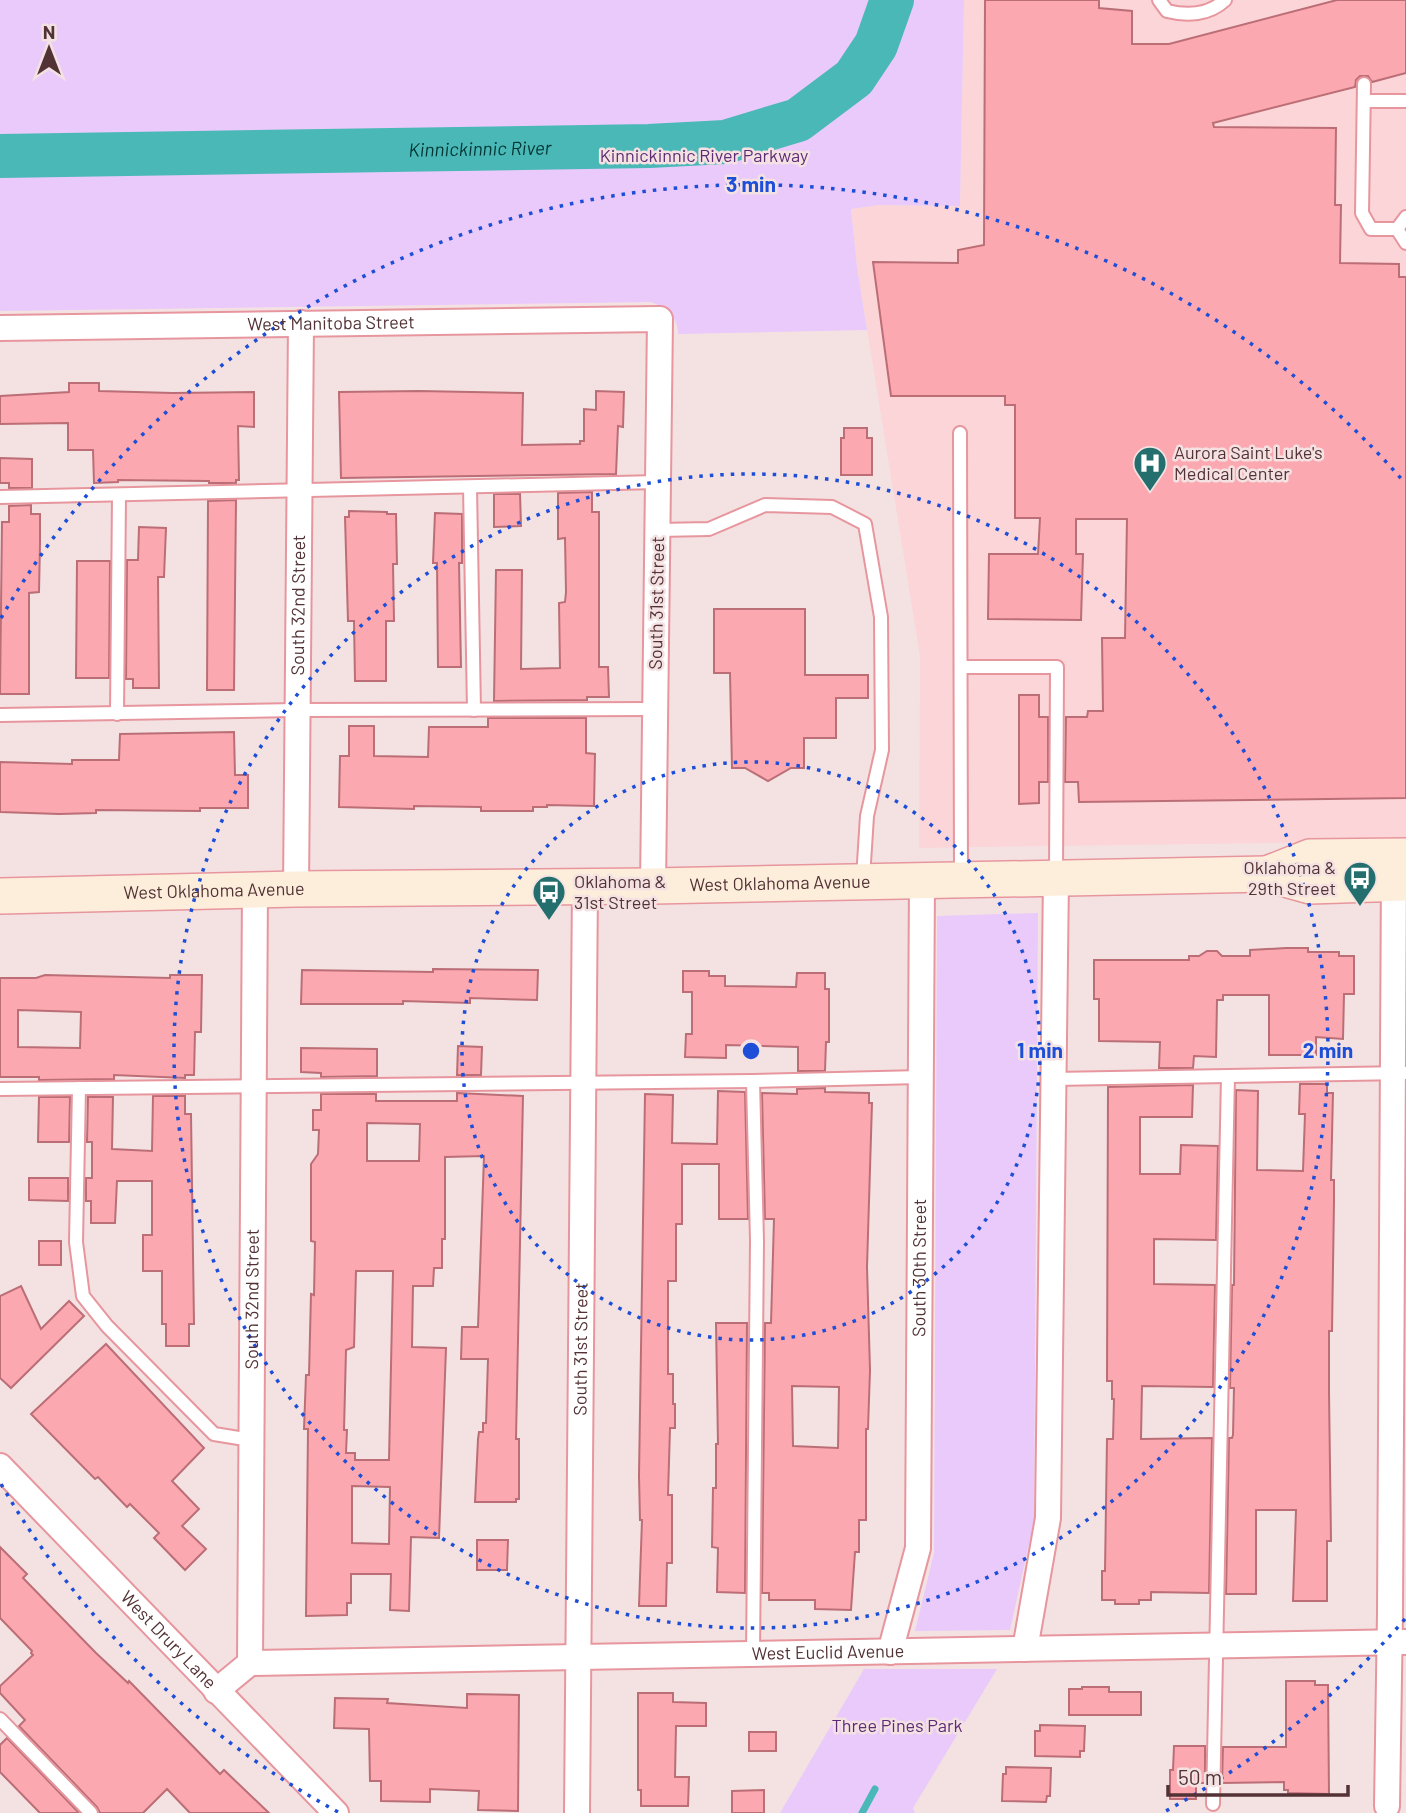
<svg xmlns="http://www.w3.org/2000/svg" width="1406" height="1813" font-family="Barlow,sans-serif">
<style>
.built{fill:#fbd5d8}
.green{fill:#e9cafb}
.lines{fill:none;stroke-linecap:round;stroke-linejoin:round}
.stream{stroke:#4ab8b6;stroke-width:7}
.river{stroke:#4ab8b6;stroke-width:44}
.building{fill:#fca8b0;stroke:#bb6e76;stroke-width:2;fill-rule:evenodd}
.service-casing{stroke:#e7969e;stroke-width:16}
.minor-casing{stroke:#e7969e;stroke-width:28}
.secondary-casing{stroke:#e7969e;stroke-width:38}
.service{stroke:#fff;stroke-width:12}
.minor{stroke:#fff;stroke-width:24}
.secondary{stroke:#fdeedc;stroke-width:35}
.ring{fill:none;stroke:#1d4ed8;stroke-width:3.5;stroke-dasharray:3.5 7}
.labels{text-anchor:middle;stroke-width:5;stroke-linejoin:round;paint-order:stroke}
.park-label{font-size:18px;fill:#5e2c77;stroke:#f4e2e3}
.street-label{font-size:18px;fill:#533235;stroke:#f4e2e3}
.poi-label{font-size:18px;fill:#533235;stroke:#f4e2e3;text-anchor:start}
.water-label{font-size:19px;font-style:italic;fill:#003534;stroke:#f4e2e3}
.centre{fill:#1d4ed8;stroke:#f4e2e3;stroke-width:3.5}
.ring-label{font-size:21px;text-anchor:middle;font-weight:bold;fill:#1d4ed8;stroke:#f4e2e3;stroke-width:5;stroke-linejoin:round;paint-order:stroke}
</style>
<rect width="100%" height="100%" fill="#f4e2e3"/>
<polygon class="built" points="964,0 1406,0 1406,841 919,848 920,656 857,267 851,209 879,205 960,206"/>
<g class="green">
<path d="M0 0H964L960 206 879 205 851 209 857 267 867 330 678 334C678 316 666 308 651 302L0 311Z"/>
<polygon points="1038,913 1034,1521 1010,1630 915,1631 934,1553 937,916"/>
<polygon points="864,1669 997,1669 913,1808 915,1813 780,1813"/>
</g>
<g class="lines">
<polyline class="stream" points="862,1813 875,1789"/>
<path class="river" id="s1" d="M0 156 649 146 725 142 798 120 854 78 876 45 892 0"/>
</g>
<g class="building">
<polygon points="985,0 1099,0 1099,8 1132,11 1132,44 1169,44 1337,0 1406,0 1406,73 1372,82 1368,76 1360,76 1356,80 1355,87 1213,123 1214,127 1336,128 1335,205 1341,205 1340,263 1399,264 1399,277 1406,277 1406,798 1079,802 1078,782 1065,782 1066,717 1087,717 1088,711 1103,711 1102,638 1125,638 1127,519 1076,519 1076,554 1083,554 1081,620 988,619 989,554 1038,554 1040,518 1015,518 1015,405 1005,405 1005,396 891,396 873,262 958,263 958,250 984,245"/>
<polygon points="69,383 99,383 99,391 173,393 254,392 254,427 238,426 239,480 236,480 236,483 209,483 209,481 118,480 118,482 94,483 93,450 68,450 68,423 0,424 0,396 69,392"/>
<polygon points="419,391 523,393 522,445 580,444 580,441 584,441 584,409 596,410 596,391 624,392 623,427 618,426 616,474 341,478 339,392"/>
<polygon points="844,428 867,428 867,438 872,438 872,475 841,475 841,438 844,438"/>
<polygon points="0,458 32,459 32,488 9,488 9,483 0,483"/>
<polygon points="592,492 592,512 599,512 599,667 608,667 609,697 587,697 587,700 494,701 496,570 522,570 521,669 560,668 559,603 565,602 566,592 565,538 558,539 558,493"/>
<polygon points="494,494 520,494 521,526 494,527"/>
<polygon points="236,500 234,690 207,690 208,501"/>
<polygon points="31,505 31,514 40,514 40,543 39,592 29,593 29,694 0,694 2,522 9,522 9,506"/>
<polygon points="349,511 387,512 387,514 396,514 397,564 393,564 394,621 386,621 386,681 355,681 354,621 348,621 345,517 349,517"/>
<polygon points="435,513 462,514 462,563 459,563 461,667 438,667 437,563 433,563"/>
<polygon points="139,527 166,528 164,577 158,577 159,688 133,688 133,679 126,679 127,560 138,560"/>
<polygon points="77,561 110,561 109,678 76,678"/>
<polygon points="714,609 805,609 805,675 868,675 868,698 836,698 836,738 804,738 804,768 791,768 768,781 745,768 732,768 730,673 714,673"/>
<polygon points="1019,695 1039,695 1039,717 1048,717 1048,782 1039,782 1039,803 1019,804"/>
<polygon points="488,718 586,718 586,753 595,754 594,806 547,805 547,807 533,807 533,811 481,811 481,807 414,806 414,809 339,807 340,756 349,756 349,726 374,726 374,756 428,757 429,727 488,727"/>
<polygon points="234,732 235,775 248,775 248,808 200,808 200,811 96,810 96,813 59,814 0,812 0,762 72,764 72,760 119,760 120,734"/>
<polygon points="1286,948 1308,948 1308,952 1339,952 1339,956 1354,956 1354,994 1344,994 1343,1039 1316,1037 1316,1055 1269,1055 1269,995 1223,995 1223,1000 1217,1000 1216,1057 1194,1056 1193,1068 1159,1068 1160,1042 1099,1041 1099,999 1094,999 1094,960 1189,960 1189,956 1199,956 1207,951 1217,951 1222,956 1250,956 1250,950"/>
<polygon points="433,969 538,970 537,1000 470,998 470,1003 403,1001 403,1004 301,1004 302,970 433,972"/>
<polygon points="683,971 709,971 709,976 725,976 725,986 796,987 797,973 825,973 825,989 829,989 829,1042 826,1042 825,1071 798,1071 798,1047 726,1045 726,1058 685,1057 686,1034 692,1034 692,992 683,992"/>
<path d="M45 975 170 978V975H202L201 1032H195L194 1075H185V1078L114 1075V1079L39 1080V1077H0V978H36ZM18 1010 81 1012 80 1048 18 1047Z"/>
<polygon points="458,1046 482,1047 481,1075 457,1075"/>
<polygon points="301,1048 377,1049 377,1076 321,1077 321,1073 301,1072"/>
<polygon points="1300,1084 1327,1084 1327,1093 1333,1093 1331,1180 1334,1180 1334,1201 1332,1331 1329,1331 1329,1392 1331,1541 1327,1541 1327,1601 1293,1601 1296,1510 1256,1510 1256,1594 1226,1594 1229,1438 1232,1438 1233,1435 1234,1388 1230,1388 1232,1285 1234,1285 1236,1090 1258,1091 1257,1170 1303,1171 1305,1114 1299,1114"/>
<polygon points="1193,1085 1192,1117 1140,1117 1140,1174 1180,1174 1181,1145 1218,1146 1216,1240 1154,1239 1154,1284 1215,1285 1213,1387 1142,1386 1141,1439 1212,1438 1209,1593 1151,1592 1151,1600 1139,1600 1139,1604 1115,1604 1115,1600 1102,1600 1102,1571 1105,1571 1107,1439 1113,1439 1114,1399 1112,1399 1112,1381 1107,1381 1108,1087"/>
<path d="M825 1088V1092L869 1093V1103H872L867 1267 870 1370 868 1429H866V1520H859V1552H855L851 1610 815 1609V1600H769V1593H762L765 1323H771L774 1219H765L762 1093 797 1094V1089ZM792 1386 839 1387 838 1448 793 1446Z"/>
<polygon points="718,1091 745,1092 748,1219 719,1219 719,1164 682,1164 682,1224 676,1224 676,1281 668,1281 668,1374 673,1374 673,1404 675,1404 675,1428 670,1428 668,1495 672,1495 672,1563 667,1563 666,1606 639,1606 642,1520 640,1520 639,1476 645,1094 673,1095 672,1143 717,1144"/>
<path d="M457 1093 523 1096 516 1439H519V1499H516V1502H475L478 1439 479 1432H483V1423H486L488 1359H461L462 1327H478L484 1156 445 1157V1239H442V1268H434L433 1286H413L412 1345V1347L446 1348 439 1538 411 1537 409 1611 390 1610 391 1574H351V1603H347V1615L306 1616 308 1429H304L306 1375H309L311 1294 314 1295 315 1242 311 1241V1164L318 1154 319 1130H313V1110H321V1094H376V1101H457ZM367 1123 420 1124 419 1161H367ZM356 1271H393L389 1460H355V1453H346L347 1430H344L346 1350 354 1347ZM352 1486 390 1487 389 1544 352 1543Z"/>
<polygon points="153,1096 185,1096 185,1114 191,1114 194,1324 189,1324 189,1346 166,1346 166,1324 162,1324 162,1271 143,1271 143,1235 152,1235 152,1181 117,1181 115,1223 91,1223 91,1201 86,1201 86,1178 92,1178 92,1142 87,1142 88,1097 113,1097 112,1149 152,1151"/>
<polygon points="39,1097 70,1097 69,1142 38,1142"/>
<polygon points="29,1178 68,1178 68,1201 29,1200"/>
<rect x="39" y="1241" width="22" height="24"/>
<polygon points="21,1286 41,1329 69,1301 84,1316 11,1388 0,1378 0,1296"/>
<polygon points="716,1323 747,1323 745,1593 717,1592 718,1548 712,1547 713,1488 716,1488 716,1444 718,1444"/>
<polygon points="106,1344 204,1448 172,1481 199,1509 182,1526 206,1549 185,1570 154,1538 159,1533 130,1504 127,1507 98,1477 95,1479 31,1414"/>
<polygon points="477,1540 508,1540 507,1570 477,1570"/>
<polygon points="0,1547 27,1574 23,1578 96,1653 128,1683 129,1681 220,1774 224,1770 269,1813 190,1813 167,1789 143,1813 100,1813 97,1807 19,1726 25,1720 0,1693 0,1686 33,1655 31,1653 32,1651 0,1618"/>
<polygon points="1286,1681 1315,1681 1315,1685 1328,1685 1329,1794 1288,1793 1288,1790 1284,1790 1284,1782 1222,1783 1223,1747 1286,1747"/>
<polygon points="1082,1687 1109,1687 1109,1692 1141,1692 1141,1715 1069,1715 1069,1689 1082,1689"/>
<polygon points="638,1693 673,1693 673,1702 706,1703 706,1726 676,1726 675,1777 689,1777 688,1806 641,1806 641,1790 638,1790"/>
<polygon points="467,1694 519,1695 518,1811 478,1810 479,1791 430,1789 430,1802 381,1801 381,1781 370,1781 369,1729 334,1728 335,1698 388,1699 387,1703 467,1708"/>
<polygon points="1040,1725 1085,1726 1084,1751 1080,1751 1080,1757 1035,1756 1035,1731 1040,1731"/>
<rect x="749" y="1732" width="27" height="19"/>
<polygon points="7,1738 79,1813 40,1813 0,1772 0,1745"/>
<polygon points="1174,1746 1205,1746 1205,1783 1196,1783 1196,1799 1170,1799 1170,1770 1173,1770"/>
<polygon points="1006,1767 1051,1768 1050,1796 1047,1796 1046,1802 1002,1801 1003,1774 1006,1774"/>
<polygon points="764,1790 764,1813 732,1813 732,1791"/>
</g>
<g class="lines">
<defs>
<g id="service">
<path d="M1159 0 1167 11C1187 16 1209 15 1225 0"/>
<polyline points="1364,84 1362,213 1371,229 1397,229 1406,217"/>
<polyline points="1364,101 1406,101"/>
<polyline points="1397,229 1406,243"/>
<polyline points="960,433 961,877"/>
<polyline points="470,487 474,710"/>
<polyline points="0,497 658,482"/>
<polyline points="658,530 709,529 765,505 832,507 865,524 881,617 882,750 867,816 863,878"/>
<polyline points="961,667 1057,667 1056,877"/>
<polyline points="117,714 119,495"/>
<polyline points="0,715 297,710 655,709"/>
<polyline points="1053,1079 1406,1073"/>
<polyline points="753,1081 757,1241 753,1655"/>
<polyline points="79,1088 76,1242 83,1296 107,1326 214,1434 251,1440"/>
<polyline points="0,1089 753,1081 921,1077"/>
<polyline points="0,1719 91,1813"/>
<polyline points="1213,1804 1228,1076"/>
</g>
<g id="minor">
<path id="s2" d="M0 328 660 319 653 886"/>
<path id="s3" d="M296 889 301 323"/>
<path id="s4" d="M0 1466 336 1813"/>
<polyline points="1025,1649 1048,1518 1056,878"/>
<path id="s5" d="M890 1652 918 1548 922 880"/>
<path id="s6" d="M250 1663 1406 1642"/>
<path id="s7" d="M216 1691 250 1663 255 890"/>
<polyline points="1387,1806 1390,1613 1394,867"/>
<path id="s8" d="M577 1813 585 886"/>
</g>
<g id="secondary">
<polyline points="1267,874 1310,857 1406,856"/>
<path id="s9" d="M0 896 296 889 653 886 1267 874 1310 886 1406 883"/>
</g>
</defs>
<use href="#service" class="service-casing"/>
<use href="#minor" class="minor-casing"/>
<use href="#secondary" class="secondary-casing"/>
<use href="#service" class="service"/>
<use href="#minor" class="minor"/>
<use href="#secondary" class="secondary"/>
</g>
<g class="ring">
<circle cx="751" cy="1051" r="289"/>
<circle cx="751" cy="1051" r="577"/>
<path d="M1405 1619A866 866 0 0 1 1164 1812M338 1812A866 866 0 0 1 1 1484M1 618A866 866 0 0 1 1405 483"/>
</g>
<defs>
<symbol id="hospital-pin" viewBox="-11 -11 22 30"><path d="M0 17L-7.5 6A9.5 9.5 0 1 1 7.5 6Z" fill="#246f6e" stroke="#f4e2e3"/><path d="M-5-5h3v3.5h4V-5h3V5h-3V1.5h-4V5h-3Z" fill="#fff"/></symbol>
<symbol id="bus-pin" viewBox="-11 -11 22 30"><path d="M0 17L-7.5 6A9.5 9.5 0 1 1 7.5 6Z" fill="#246f6e" stroke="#f4e2e3"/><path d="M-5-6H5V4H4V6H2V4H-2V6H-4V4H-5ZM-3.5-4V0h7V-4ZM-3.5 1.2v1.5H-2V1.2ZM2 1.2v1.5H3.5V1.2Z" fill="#fff"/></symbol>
</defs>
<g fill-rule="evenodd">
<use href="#hospital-pin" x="1131" y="444" width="38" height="52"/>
<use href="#bus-pin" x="1341" y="859" width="38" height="52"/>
<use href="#bus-pin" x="530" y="873" width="38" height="52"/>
</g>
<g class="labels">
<g class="park-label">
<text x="704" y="162">Kinnickinnic River Parkway</text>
<text x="897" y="1732">Three Pines Park</text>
</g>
<g class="street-label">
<text dy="6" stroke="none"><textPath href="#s2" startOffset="331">West Manitoba Street</textPath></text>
<text transform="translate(657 603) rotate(-89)" y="6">South 31st Street</text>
<text dy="6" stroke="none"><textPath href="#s3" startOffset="284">South 32nd Street</textPath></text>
<text dy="6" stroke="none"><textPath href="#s9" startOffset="780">West Oklahoma Avenue</textPath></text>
<text dy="6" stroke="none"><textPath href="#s9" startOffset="214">West Oklahoma Avenue</textPath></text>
<text dy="6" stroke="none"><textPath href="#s5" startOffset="388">South 30th Street</textPath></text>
<text dy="6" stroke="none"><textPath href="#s7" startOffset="408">South 32nd Street</textPath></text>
<text dy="6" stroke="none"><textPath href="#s8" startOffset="464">South 31st Street</textPath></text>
<text dy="6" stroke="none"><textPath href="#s4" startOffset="242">West Drury Lane</textPath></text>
<text dy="6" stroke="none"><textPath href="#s6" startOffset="578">West Euclid Avenue</textPath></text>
</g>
<g class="poi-label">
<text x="1174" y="459">Aurora Saint Luke's<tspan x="1174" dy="21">Medical Center</tspan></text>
<text x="1336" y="874" text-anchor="end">Oklahoma &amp;<tspan x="1336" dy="21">29th Street</tspan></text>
<text x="574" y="888">Oklahoma &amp;<tspan x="574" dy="21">31st Street</tspan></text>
</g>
<g class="water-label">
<text dy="7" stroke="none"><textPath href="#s1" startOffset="480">Kinnickinnic River</textPath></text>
</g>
</g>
<circle cx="751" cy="1051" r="10" class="centre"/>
<g class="ring-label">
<text x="751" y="192">3 min</text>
<text x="1040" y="1058">1 min</text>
<text x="1328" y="1058">2 min</text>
</g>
<g transform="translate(49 49)" stroke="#f4e2e3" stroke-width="5" paint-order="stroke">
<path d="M0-5L12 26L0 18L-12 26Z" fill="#533235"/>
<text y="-10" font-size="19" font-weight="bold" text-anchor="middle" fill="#533235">N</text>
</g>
<path d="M1168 1785v10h180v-10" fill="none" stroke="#533235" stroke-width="3.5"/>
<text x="1178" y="1785" font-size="21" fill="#533235" stroke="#f4e2e3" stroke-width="5" paint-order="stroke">50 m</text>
</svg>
